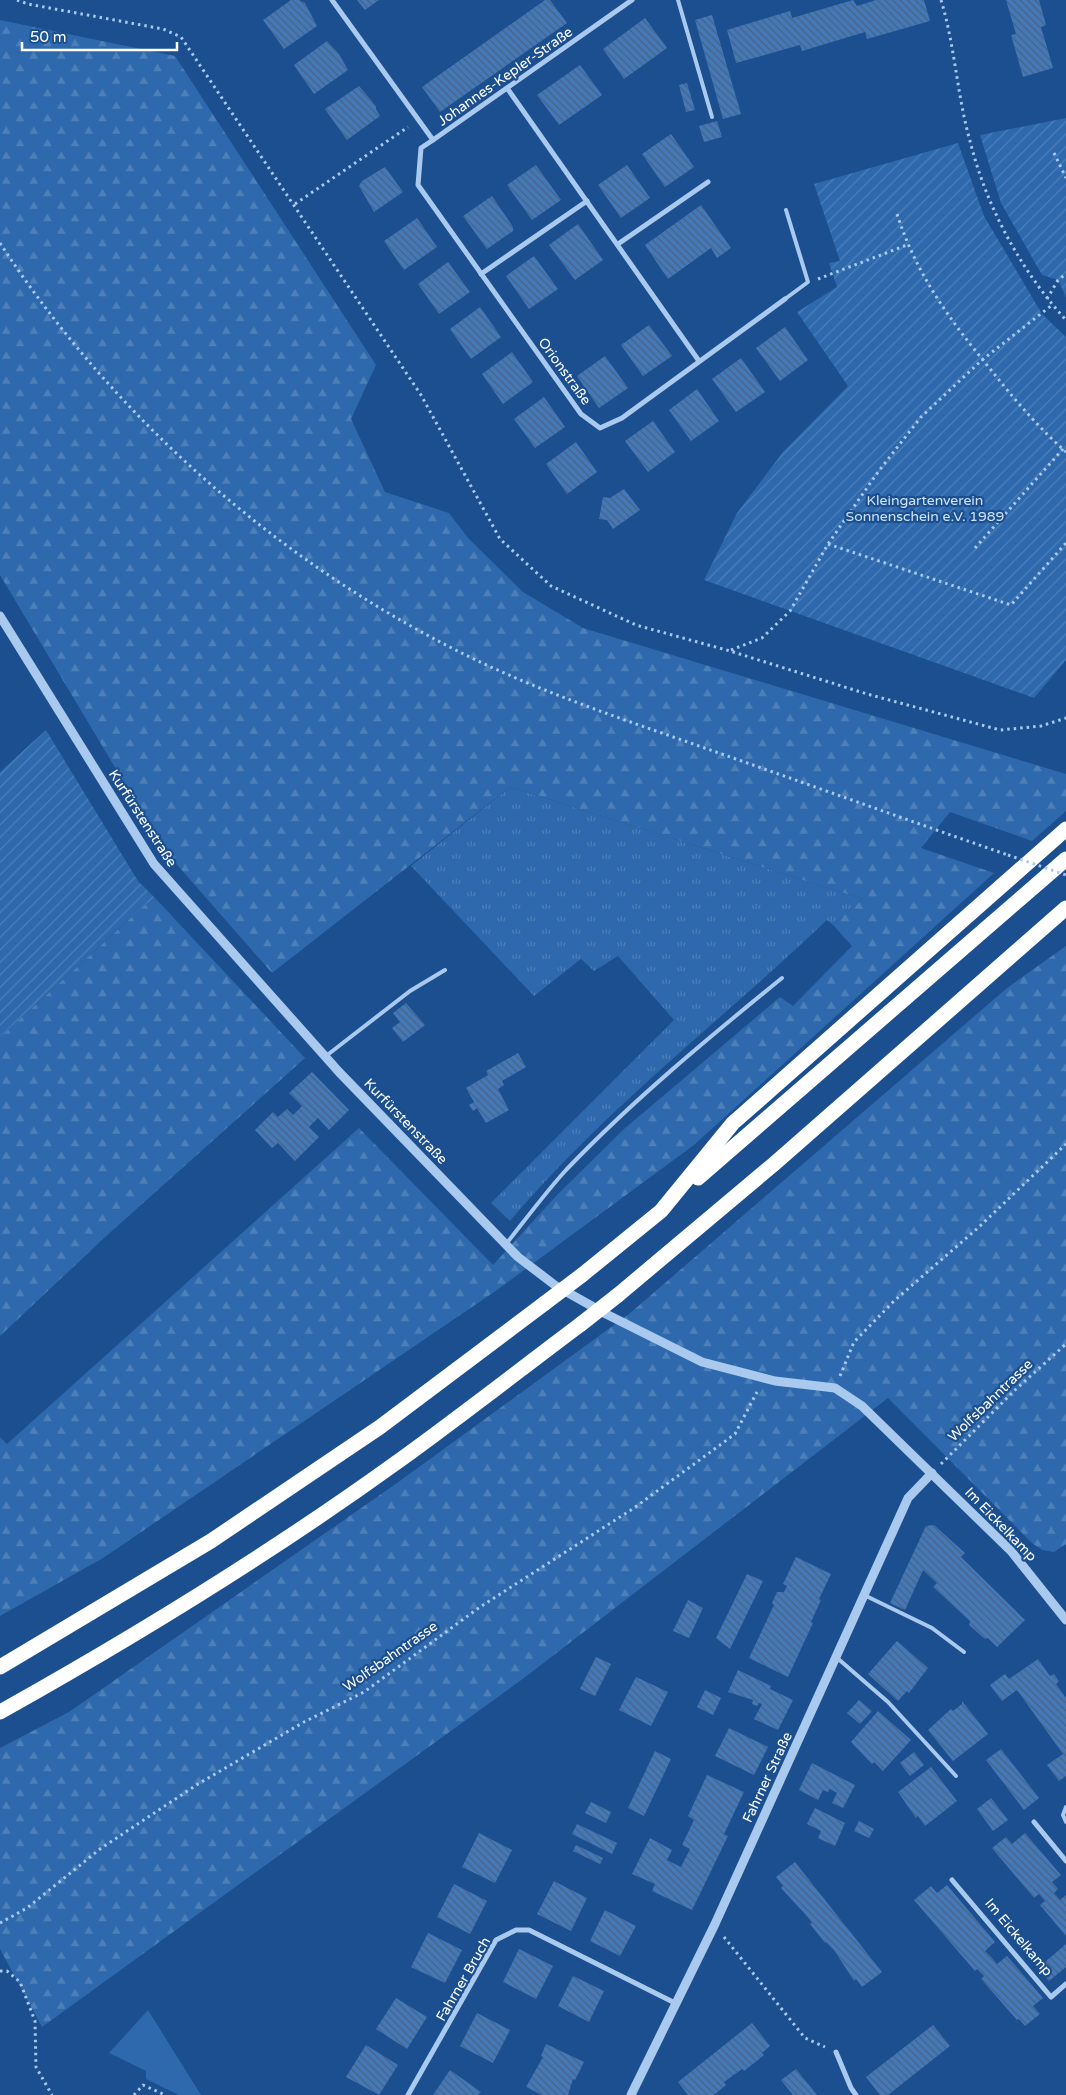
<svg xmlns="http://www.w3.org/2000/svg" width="1066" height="2095" font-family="'Varela Round',sans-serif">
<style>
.grass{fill:url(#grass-tufts)}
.forest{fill:url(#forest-firs)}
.park{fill:#2e69ad}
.garden{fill:url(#garden-furrows)}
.building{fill:url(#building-back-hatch)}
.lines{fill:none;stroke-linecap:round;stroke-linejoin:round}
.path{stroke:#a9c9ee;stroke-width:3;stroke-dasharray:2.5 4;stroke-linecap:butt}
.service{stroke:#a9c9ee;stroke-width:4}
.minor{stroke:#a9c9ee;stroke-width:5}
.tertiary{stroke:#a9c9ee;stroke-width:9}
.motorway{stroke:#fff;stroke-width:15}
.path-bridge{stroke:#a9c9ee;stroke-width:3;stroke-dasharray:2.5 4;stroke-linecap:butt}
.motorway-bridge{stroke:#fff;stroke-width:15}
.labels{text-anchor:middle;stroke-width:4.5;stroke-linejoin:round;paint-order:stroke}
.street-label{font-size:14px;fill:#fff;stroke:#1b4f8f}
.park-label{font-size:14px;fill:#cfe3fa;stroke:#1b4f8f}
</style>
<defs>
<pattern id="grass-tufts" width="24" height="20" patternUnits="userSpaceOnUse" patternTransform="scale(1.25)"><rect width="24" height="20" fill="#2e69ad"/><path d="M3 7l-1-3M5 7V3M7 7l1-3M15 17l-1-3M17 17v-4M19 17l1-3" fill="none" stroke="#4d80b9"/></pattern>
<pattern id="forest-firs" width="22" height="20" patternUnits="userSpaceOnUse" patternTransform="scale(1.25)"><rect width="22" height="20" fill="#2e69ad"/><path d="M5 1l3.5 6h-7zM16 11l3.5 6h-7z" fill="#4d80b9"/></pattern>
<pattern id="garden-furrows" width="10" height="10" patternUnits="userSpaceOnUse" patternTransform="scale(1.25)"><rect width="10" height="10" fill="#2e69ad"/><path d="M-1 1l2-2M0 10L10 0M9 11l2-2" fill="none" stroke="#4d80b9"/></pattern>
<pattern id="building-back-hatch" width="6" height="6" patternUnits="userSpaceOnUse" patternTransform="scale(1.25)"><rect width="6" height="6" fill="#4478b7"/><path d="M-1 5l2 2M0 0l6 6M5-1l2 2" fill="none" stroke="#486282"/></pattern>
</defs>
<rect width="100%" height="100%" fill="#1b4f8f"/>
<path class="grass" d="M510 787 863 899 833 925 827 920C722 1020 605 1109 510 1221L491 1203 674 1020 618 956 594 971 581 959 534 996 411 866Z"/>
<g class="forest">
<polygon points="0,20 175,56 376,365 351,419 385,492 449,513 468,538 523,592 583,628 1066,774 1066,811 1032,841 950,812 921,848 994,873 694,1145 497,1290 103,1558 0,1616 0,1437 7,1444 359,1128 493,1265 557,1195 624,1129 780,997 793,1006 852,946 833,925 863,899 510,787 272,973 165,851 0,575"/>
<polygon points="156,899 305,1058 103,1239 0,1336 0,1037 146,904"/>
<polygon points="1066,946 1066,1544 1054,1552 1042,1550 1032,1543 888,1398 524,1678 42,2027 0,1949 0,1748 69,1712 397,1483 629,1314 1007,988"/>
</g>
<polygon class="park" points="148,2010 201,2095 179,2095 146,2079 146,2071 109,2053"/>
<g class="garden">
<polygon points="1066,118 1066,297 1058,280 1042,275 1001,203 980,135"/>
<polygon points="958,143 984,216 1042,314 1066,337 1066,660 1034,698 704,580 737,513 783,452 848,386 797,312 837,287 829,263 840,261 814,184"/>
<polygon points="46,730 138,881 156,899 146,904 0,1037 0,772"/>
</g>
<g class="building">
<polygon points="291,0 299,0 305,3 317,26 284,49 263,20"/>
<polygon points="357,0 379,0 365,10"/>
<polygon points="545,0 550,0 567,23 440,112 422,87"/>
<polygon points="853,0 857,6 876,0 924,0 930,21 867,39 865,32 802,51 800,45 736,63 727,30 790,11 792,18"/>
<polygon points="1006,0 1039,0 1046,25 1041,27 1053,68 1023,77 1011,35 1016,34"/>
<polygon points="712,15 741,114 723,119 695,20"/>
<polygon points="645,18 667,48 624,79 603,49"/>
<polygon points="327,41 339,54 348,70 314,94 294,65"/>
<polygon points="580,65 602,95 559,125 537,95"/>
<polygon points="687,83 695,110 686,112 679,85"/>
<polygon points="359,86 376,106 376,109 380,116 347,140 325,109"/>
<polygon points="717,121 722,137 704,142 699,126"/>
<polygon points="671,134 694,167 665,187 642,154"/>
<polygon points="536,165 561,200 532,220 507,185"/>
<polygon points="627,165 650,198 621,218 598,185"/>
<polygon points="385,167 403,192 374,212 359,186 362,181"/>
<polygon points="492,196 513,227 513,231 487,249 463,216"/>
<polygon points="701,205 731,248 717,258 711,248 668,279 645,245"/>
<polygon points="417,218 437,247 404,270 384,241"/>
<polygon points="578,224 603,260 575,280 549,245"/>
<polygon points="534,256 558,289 529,309 506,276"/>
<polygon points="448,262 470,292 439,314 418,284"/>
<polygon points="480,307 501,337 471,359 450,329"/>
<polygon points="649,325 672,356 643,376 621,345"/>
<polygon points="785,327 808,360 780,381 756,348"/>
<polygon points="512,352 533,382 503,404 482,374"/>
<polygon points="605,356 628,388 599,408 577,376"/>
<polygon points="741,358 765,392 736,412 712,379"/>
<polygon points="697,389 719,421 691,441 669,410"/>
<polygon points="544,397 565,427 535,448 514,419"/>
<polygon points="653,421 675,452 648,472 625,441"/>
<polygon points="576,442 597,472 567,494 546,464"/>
<polygon points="624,489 640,510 613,529 607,520 599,519 603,497 610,498"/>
<polygon points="406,1003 425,1025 403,1042 392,1028 400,1022 393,1013"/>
<polygon points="518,1053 526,1067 502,1081 504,1085 498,1089 509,1110 486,1123 477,1108 473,1111 469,1105 474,1102 466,1088 488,1075 486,1071"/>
<polygon points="312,1072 349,1110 329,1130 318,1118 309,1127 319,1137 295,1161 278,1143 272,1148 255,1130 273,1112 278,1117 287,1109 293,1115 302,1106 289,1093"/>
<polygon points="934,1525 965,1553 961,1557 1025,1620 997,1647 988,1638 985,1639 969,1625 970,1621 933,1587 937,1583 923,1570 905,1610 890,1603 926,1526"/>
<polygon points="796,1557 831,1574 819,1599 821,1600 811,1622 813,1623 788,1677 749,1658 774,1605 772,1603 777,1592 784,1592 787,1586 783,1584"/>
<polygon points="747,1574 763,1581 730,1649 716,1638"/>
<polygon points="688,1600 703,1608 689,1638 673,1631"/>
<polygon points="897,1641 928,1668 909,1693 907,1691 898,1701 868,1674"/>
<polygon points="596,1657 611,1664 595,1696 580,1689"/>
<polygon points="1038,1659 1050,1676 1054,1674 1059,1681 1056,1684 1066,1698 1066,1776 1059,1781 1047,1765 1063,1754 1017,1690 1002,1701 990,1685 1005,1674 1009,1679"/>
<polygon points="738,1670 771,1686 770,1689 793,1700 778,1730 754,1719 762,1704 759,1703 757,1706 752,1704 753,1700 728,1692"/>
<polygon points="636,1677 668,1692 651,1726 619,1710"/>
<polygon points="705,1690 721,1698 713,1715 697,1707"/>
<polygon points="859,1700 872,1711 860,1724 847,1713"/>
<polygon points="962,1701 988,1734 953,1761 928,1730 951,1709 953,1711 962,1704"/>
<polygon points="878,1711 911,1740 883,1771 874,1762 872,1764 851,1742"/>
<polygon points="729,1728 768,1747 754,1775 715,1756"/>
<polygon points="1001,1749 1039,1798 1024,1810 986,1760"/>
<polygon points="655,1751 671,1759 644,1816 628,1808"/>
<polygon points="914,1752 924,1765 910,1776 900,1763"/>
<polygon points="812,1763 855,1785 843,1808 832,1803 837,1793 830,1789 828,1792 823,1790 818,1800 799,1790"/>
<polygon points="931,1767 957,1801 925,1826 918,1816 916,1818 898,1792"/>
<polygon points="707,1775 744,1792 724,1834 728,1836 692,1910 652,1891 655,1884 632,1874 650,1838 672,1850 667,1860 681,1867 690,1849 682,1845 694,1820 688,1816"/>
<polygon points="991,1798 1008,1820 993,1831 977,1809"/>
<polygon points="591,1802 611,1812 606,1823 585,1813"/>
<polygon points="815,1808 845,1823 835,1846 818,1838 821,1831 807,1824"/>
<polygon points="859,1821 874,1829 869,1838 854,1831"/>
<polygon points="577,1824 617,1843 612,1854 572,1834"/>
<polygon points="479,1833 512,1850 495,1883 462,1867"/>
<polygon points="1025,1833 1061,1875 1052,1882 1058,1889 1054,1893 1060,1900 1066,1895 1066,1936 1040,1905 1045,1901 1039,1894 1034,1898 992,1848 1006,1837 1012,1844"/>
<polygon points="576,1845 603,1858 600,1864 573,1851"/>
<polygon points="795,1862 882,1972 862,1987 856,1979 854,1981 834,1950 826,1942 825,1943 810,1924 812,1923 805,1914 781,1888 783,1886 776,1877"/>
<polygon points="554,1881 587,1898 571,1931 537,1914"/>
<polygon points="454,1884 487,1901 470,1934 437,1917"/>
<polygon points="947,1885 995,1942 985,1951 991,1957 997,1964 1007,1956 1043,1998 1033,2006 1040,2014 1025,2026 1019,2019 1017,2020 981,1979 984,1976 977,1969 975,1971 914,1900 931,1886 937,1893"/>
<polygon points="605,1910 636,1926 620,1956 590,1941"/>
<polygon points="428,1933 462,1950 445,1983 411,1967"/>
<polygon points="1066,1944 1066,1967 1049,1981 1038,1968"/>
<polygon points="519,1949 553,1966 536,1999 503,1982"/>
<polygon points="573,1976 604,1991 589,2022 558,2006"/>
<polygon points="396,1998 427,2017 407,2049 376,2029"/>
<polygon points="477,2013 510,2030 493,2063 460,2046"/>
<polygon points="752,2023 770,2046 762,2053 764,2055 744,2071 742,2069 724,2082 726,2085 714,2095 688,2095 678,2082"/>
<polygon points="933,2025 950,2046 888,2095 880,2095 866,2077"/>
<polygon points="546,2044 584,2062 575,2080 573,2079 568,2095 542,2095 526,2087 543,2057 541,2056"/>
<polygon points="366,2045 398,2065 379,2095 346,2077"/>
<polygon points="796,2069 817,2095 793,2095 781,2080"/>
<polygon points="450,2070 481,2092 478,2095 433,2095"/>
</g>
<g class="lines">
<g class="path">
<polyline points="17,0 28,4 163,29 181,37 421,395 500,539 551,586 636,625 730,651 867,694 1000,730 1041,726 1066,718"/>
<path d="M941 0C955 46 957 95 970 141 986 206 1021 271 1066 320"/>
<polyline points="1054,153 1066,178"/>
<polyline points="295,204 408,127"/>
<path d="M897 214C917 276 950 320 991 370 1014 399 1038 427 1066 452"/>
<path d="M0 243C116 421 286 569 478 661 554 697 637 724 716 752 813 786 910 821 1008 855"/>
<polyline points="818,279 907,245"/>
<polyline points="1047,299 1058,280 1066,274"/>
<polyline points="828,544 1011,605 1066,543"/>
<polyline points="975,548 1063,449"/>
<polyline points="731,650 762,638 790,611 828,544 878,472 921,417 982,360 1052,305"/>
<polyline points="840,1376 854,1342 894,1301 979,1227 1066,1144"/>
<polyline points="941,1464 1015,1390 1066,1344"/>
<polyline points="0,1923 27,1908 100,1849 198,1784 304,1722 364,1692 480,1607 634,1508 735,1434 757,1392"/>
<polyline points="724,1937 805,2038 825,2047"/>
<polyline points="0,1971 7,1971 20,1982 35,2021 36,2067 52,2095"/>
<polyline points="134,2095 143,2085 165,2095"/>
</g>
<g class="service">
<polyline points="678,0 712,117"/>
<polyline points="785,299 808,282 786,210"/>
<polyline points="326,1056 410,991 445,970"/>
<path d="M506 1244C526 1219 545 1193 566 1170 633 1100 707 1039 782 978"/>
<polyline points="864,1595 932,1628 964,1652"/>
<polyline points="836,1657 888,1702 956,1776"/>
<polyline points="1066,1807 1063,1815 1066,1822"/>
</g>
<g class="minor">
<polyline points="332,0 433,140 632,0"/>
<polyline points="507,88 699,361"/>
<polyline points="433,140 421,148 418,185 581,414 600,428 622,418 785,299"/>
<polyline points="618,244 708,182"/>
<polyline points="481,274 587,201"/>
<polyline points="1034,1822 1066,1861"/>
<polyline points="952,1880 1051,1997 1066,1984"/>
<polyline points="836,2052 851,2088 856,2095"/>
<polyline points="408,2095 496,1940 516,1930 529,1930 675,2003"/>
</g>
<g class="tertiary">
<polyline points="0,616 154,864 339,1072 518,1257 556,1286 606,1314 702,1362 775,1381 835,1388 862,1406 1011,1551 1066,1620"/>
<polyline points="631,2095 715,1924 908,1498 932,1473"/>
</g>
<g class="motorway">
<polyline points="698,1178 1066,859"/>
<polyline points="582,1275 661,1211 733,1123 1066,829"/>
<polyline points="618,1295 774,1164 1066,908"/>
<polyline points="0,1667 211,1541 380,1427 545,1303"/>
<path d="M0 1712C136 1636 274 1551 400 1460 461 1416 521 1369 581 1324"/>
</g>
<polyline class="path-bridge" points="1008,855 1066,875"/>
<g class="motorway-bridge">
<polyline points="545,1303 582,1275"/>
<polyline points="581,1324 618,1295"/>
</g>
</g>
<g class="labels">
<g class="street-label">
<text transform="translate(505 76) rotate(-35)" y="5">Johannes-Kepler-Straße</text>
<text transform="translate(565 371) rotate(54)" y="5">Orionstraße</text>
<text transform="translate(143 818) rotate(57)" y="5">Kurfürstenstraße</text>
<text transform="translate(406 1121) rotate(46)" y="5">Kurfürstenstraße</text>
<text transform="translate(990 1400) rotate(-44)" y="5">Wolfsbahntrasse</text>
<text transform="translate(1001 1524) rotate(46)" y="5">Im Eickelkamp</text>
<text transform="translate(390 1656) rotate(-35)" y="5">Wolfsbahntrasse</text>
<text transform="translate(767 1777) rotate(-65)" y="5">Fahrner Straße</text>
<text transform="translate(1019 1937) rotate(50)" y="5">Im Eickelkamp</text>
<text transform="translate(463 1979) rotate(-60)" y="5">Fahrner Bruch</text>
</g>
<g class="park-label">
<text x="925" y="505">Kleingartenverein<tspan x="925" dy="16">Sonnenschein e.V. 1989</tspan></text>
</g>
</g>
<path d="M22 42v8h155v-8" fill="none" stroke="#ffffff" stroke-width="2.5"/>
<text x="30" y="42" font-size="15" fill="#ffffff" stroke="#1b4f8f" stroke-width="4" paint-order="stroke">50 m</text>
</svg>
